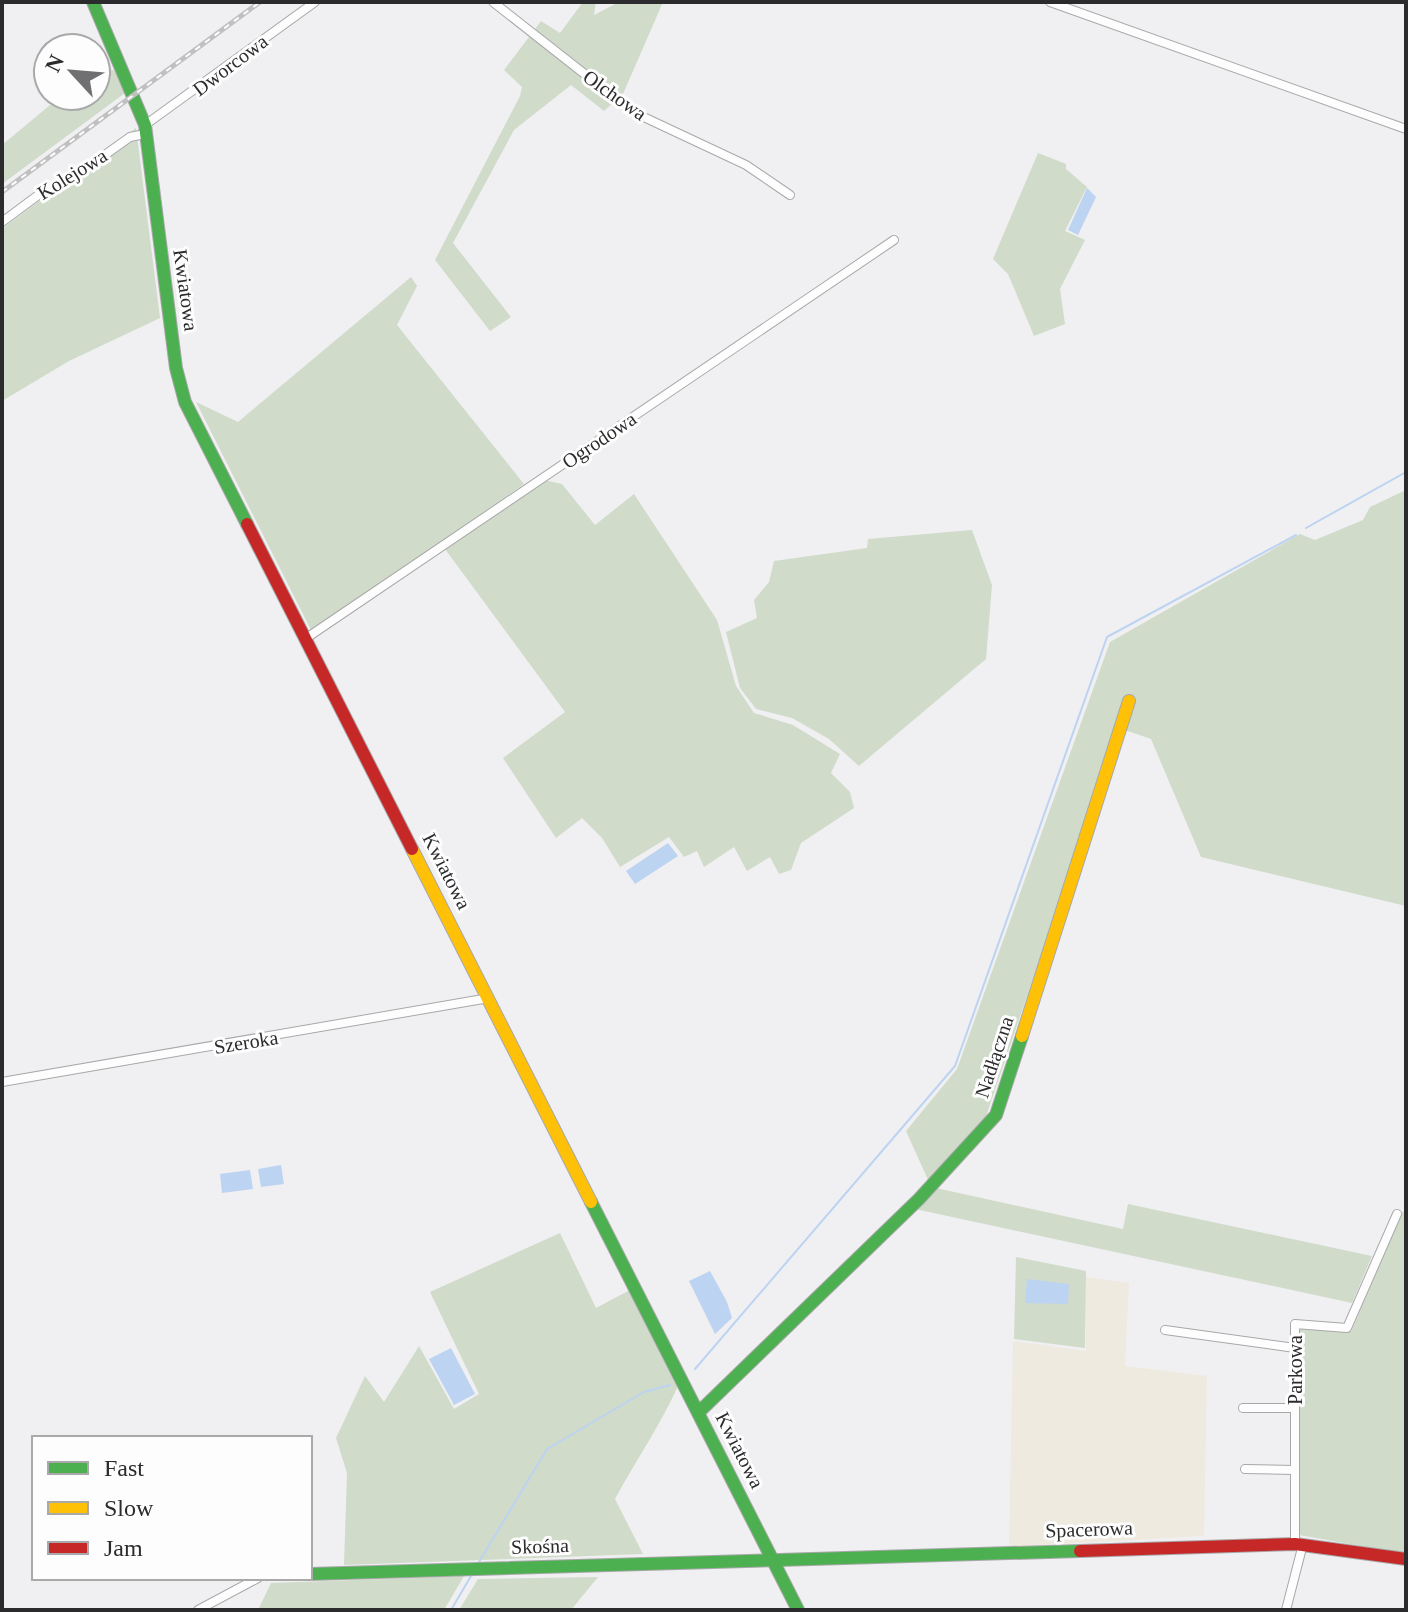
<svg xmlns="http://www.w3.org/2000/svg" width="1408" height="1612" font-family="'Times New Roman',serif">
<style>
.industrial{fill:#efeadf}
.green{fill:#d0dbca}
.water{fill:#bcd3f1}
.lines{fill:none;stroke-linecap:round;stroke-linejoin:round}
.stream{stroke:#bcd3f1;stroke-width:2}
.street-casing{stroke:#a8a8aa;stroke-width:10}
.fast-casing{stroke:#a8a8aa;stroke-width:14}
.slow-casing{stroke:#a8a8aa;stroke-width:14}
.jam-casing{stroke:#a8a8aa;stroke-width:14}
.street{stroke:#fdfdfd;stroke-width:8}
.fast{stroke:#4caf50;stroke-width:12}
.slow{stroke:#ffc107;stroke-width:12}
.jam{stroke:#c62828;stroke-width:12}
.rail-casing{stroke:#c0c0c1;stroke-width:5}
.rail{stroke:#fdfdfe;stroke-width:2;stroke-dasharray:6;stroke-linecap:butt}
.labels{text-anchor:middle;stroke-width:6;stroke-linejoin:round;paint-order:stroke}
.street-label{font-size:20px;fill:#2b2b2d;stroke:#fdfdfe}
</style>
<rect width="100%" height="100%" fill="#f0f0f2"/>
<polygon class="industrial" points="1086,1277 1129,1283 1125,1366 1207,1376 1204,1536 1009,1547 1013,1341 1086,1351"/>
<g class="green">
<polygon points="583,2 596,2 594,15 619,2 663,2 623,94 604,111 571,85 514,130 453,243 511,317 490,331 435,260 520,96 522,87 504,70 541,21 560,33"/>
<polygon points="96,67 114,70 125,93 2,184 2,145 61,96 96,96"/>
<polygon points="136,128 160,318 69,361 2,401 2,229"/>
<polygon points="1038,153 1066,164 1066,169 1087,187 1065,231 1085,240 1060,289 1065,324 1034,336 1008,274 993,259"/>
<polygon points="411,277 417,286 397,325 524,484 312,632 196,402 238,422"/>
<polygon points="544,480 562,484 595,525 634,494 717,620 736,686 754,713 793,725 840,754 831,773 850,792 854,808 801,843 791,870 779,874 770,857 747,871 734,847 704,867 697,851 684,857 669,837 620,867 602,838 582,818 556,838 503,758 565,712 445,549"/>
<polygon points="1406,490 1406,906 1201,857 1151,739 1119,728 984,1122 929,1182 906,1131 957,1069 1110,642 1300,534 1315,540 1363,520 1370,507"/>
<polygon points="972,530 992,585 986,659 859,766 829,739 792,718 756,709 740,688 726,632 757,618 754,600 769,582 774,561 867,548 868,539"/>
<polygon points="936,1188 1123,1229 1128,1204 1372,1256 1352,1303 915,1209"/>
<polygon points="1406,1211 1406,1554 1299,1535 1300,1327 1351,1332 1402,1212"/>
<path d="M560 1233 596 1308 630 1290 678 1386C660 1426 636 1460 615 1499L643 1554 344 1565 347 1473 336 1438 365 1376 384 1402 419 1346 454 1409 479 1394 430 1292Z"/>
<polygon points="1016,1257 1086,1271 1085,1348 1014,1339"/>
<polygon points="464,1576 444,1610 258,1610 271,1583"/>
<polygon points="598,1577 571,1610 459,1610 478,1579"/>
</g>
<g class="water">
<polygon points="1087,188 1096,197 1078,235 1068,230"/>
<polygon points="668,843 678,856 635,884 626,871"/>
<polygon points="281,1165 284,1184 261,1187 258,1169"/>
<polygon points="250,1170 253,1189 222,1193 220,1174"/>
<polygon points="710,1271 727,1302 732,1318 715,1334 689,1281"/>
<polygon points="1027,1279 1069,1284 1068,1304 1025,1303"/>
<polygon points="451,1348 475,1394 454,1405 429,1359"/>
</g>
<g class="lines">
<g class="stream">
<polyline points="1306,528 1406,472"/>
<polyline points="695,1369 955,1066 1107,637 1296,535"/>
<polyline points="479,1562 547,1449 644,1392 670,1385"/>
<polyline points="451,1610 471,1576"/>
</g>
<defs>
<g id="street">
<polyline points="493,2 633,112 746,165 790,195"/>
<polyline points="1050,2 1406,129"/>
<polyline points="145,125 315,2"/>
<polyline points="2,222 41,193 64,184 130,137 145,134"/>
<polyline points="305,639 894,240"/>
<polyline points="2,1082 489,998"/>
<polyline points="1165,1330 1295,1348"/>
<polyline points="1243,1408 1295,1408"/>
<polyline points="1245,1469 1295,1470"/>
<polyline points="1295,1544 1295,1324 1347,1328 1397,1214"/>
<polyline points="198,1610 258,1578"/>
<polyline points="1286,1610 1303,1544"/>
</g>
<g id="fast">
<polyline points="93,2 145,125 176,368 185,402 247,524"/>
<polyline points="591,1202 798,1610"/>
<polyline points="699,1412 919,1199 996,1115 1022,1036"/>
<polyline points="310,1574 1080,1551"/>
</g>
<g id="slow">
<polyline points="412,849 591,1202"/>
<polyline points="1022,1036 1129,701"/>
</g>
<g id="jam">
<polyline points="247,524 412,849"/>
<polyline points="1080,1551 1295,1544 1406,1559"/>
</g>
</defs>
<use href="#street" class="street-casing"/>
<use href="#fast" class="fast-casing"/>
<use href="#slow" class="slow-casing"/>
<use href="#jam" class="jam-casing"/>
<use href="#street" class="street"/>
<use href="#fast" class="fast"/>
<use href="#slow" class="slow"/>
<use href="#jam" class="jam"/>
<defs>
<polyline id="rail" points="2,192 260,2"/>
</defs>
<use href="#rail" class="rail-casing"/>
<use href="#rail" class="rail"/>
</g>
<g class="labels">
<g class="street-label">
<text transform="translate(230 65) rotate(-37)" y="7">Dworcowa</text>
<text transform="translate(615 95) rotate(35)" y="7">Olchowa</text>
<text transform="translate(72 174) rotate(-32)" y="7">Kolejowa</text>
<text transform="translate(186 290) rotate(82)" y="7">Kwiatowa</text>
<text transform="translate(599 440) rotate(-34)" y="7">Ogrodowa</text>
<text transform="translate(447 871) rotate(63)" y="7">Kwiatowa</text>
<text transform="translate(246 1042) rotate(-9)" y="7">Szeroka</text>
<text transform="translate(994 1057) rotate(-72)" y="7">Nadłączna</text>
<text transform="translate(1295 1370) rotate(-90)" y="7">Parkowa</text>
<text transform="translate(740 1450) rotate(63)" y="7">Kwiatowa</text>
<text transform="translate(1089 1529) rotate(-2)" y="7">Spacerowa</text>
<text transform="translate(540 1546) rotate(-2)" y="7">Skośna</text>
</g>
</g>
<rect width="1408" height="1612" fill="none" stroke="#2b2b2d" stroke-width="8"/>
<rect x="32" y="1436" width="280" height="144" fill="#fdfdfe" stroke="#a9a9aa" stroke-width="2"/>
<rect x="48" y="1462" width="40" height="12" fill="#4caf50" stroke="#a9a9aa" stroke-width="2"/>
<text x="104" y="1476" font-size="24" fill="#2b2b2d">Fast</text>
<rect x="48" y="1502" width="40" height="12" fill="#ffc107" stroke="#a9a9aa" stroke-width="2"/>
<text x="104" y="1516" font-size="24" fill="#2b2b2d">Slow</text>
<rect x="48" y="1542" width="40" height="12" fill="#c62828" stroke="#a9a9aa" stroke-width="2"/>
<text x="104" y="1556" font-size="24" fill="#2b2b2d">Jam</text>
<g transform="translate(72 72) rotate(296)"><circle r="38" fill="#fdfdfe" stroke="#a9a9aa" stroke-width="2"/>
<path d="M0-6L14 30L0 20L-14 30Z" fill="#707072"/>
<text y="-12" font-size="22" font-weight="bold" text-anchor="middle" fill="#2b2b2d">N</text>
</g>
</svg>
